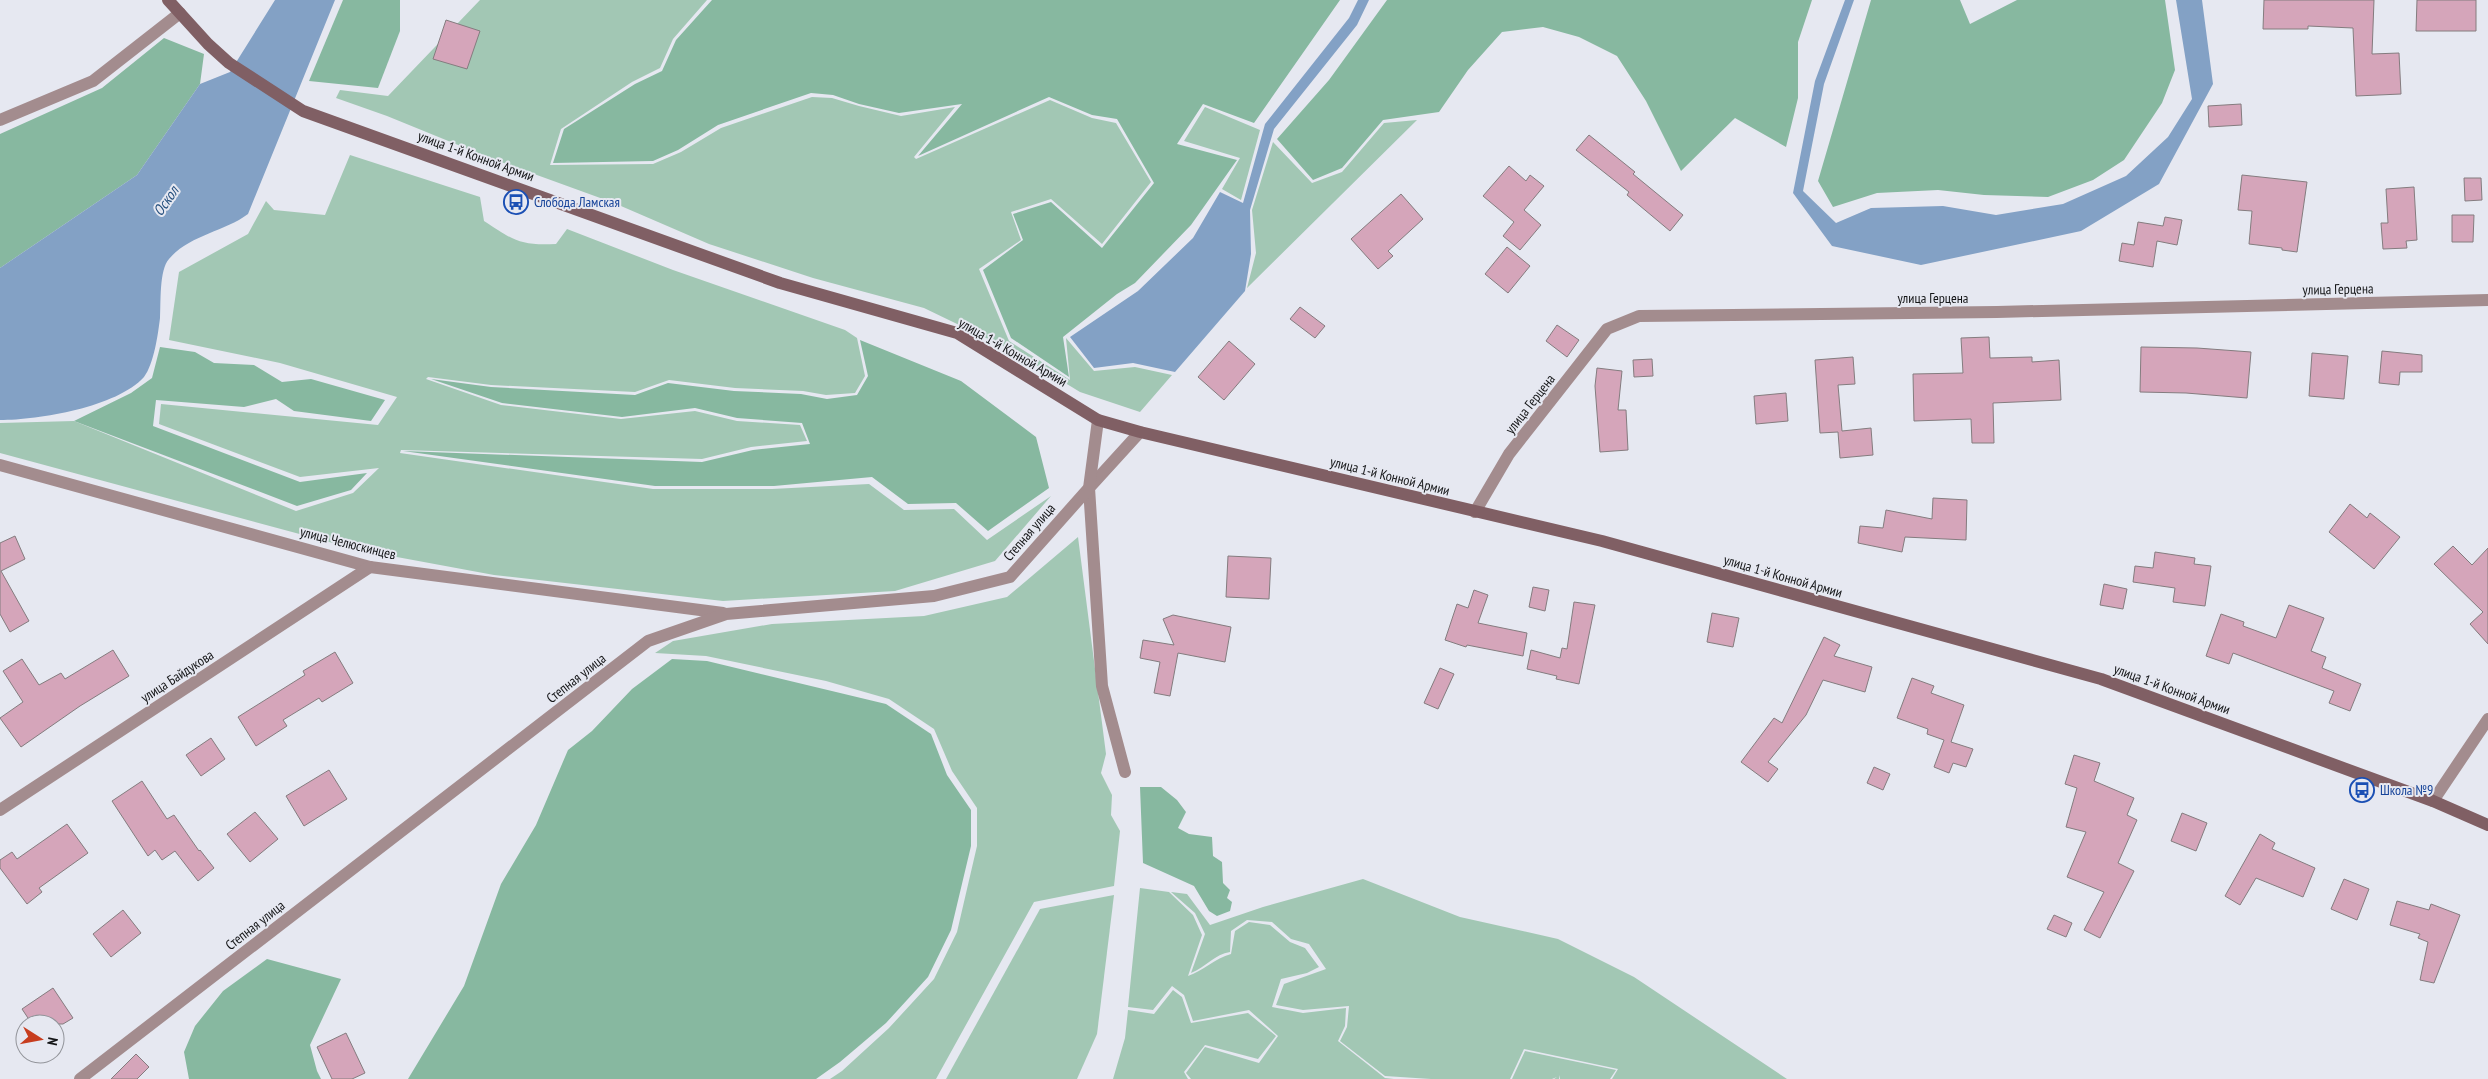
<svg xmlns="http://www.w3.org/2000/svg" width="2488" height="1079" font-family="'PT Sans Narrow',sans-serif">
<style>
.green{fill:#a2c7b4}
.forest{fill:#87b8a0}
.water{fill:#83a1c5}
.building{fill:#d5a5ba;stroke:#847c7f}
.lines{fill:none;stroke-linecap:round;stroke-linejoin:round}
.street{stroke:#a38c8e;stroke-width:12}
.secondary{stroke:#805f64;stroke-width:12}
.labels{text-anchor:middle;stroke-width:4;stroke-linejoin:round;paint-order:stroke}
.street-label{font-size:14px;fill:#141517;stroke:#e6e8f1}
.transit-label{font-size:14px;fill:#164399;stroke:#e6e8f1;text-anchor:start}
.water-label{font-size:15px;font-style:italic;fill:#234e7d;stroke:#e6e8f1}
</style>
<rect width="100%" height="100%" fill="#e6e8f1"/>
<g class="green">
<polygon points="480,0 707,0 673,39 660,68 632,82 561,129 550,165 653,164 681,152 721,128 812,97 832,98 859,106 901,116 955,107 914,157 916,159 1050,100 1092,118 1116,123 1151,182 1102,244 1051,199 1011,212 1021,240 979,269 1009,341 1070,380 1066,338 1094,371 1135,367 1172,375 1140,412 1080,392 1011,350 924,308 813,278 709,244 614,203 490,158 387,116 336,98 340,90 388,96"/>
<polygon points="1205,107 1260,130 1241,200 1222,189 1240,158 1184,141"/>
<polygon points="1417,120 1247,288 1256,253 1252,210 1273,142 1312,183 1342,172 1384,123"/>
<path d="M350 155 480 197 484 221C513 240 520 246 556 244L567 229 673 270 845 330 857 338 865 376 855 393 826 395 803 391 735 388 669 380 635 392 491 385 428 377 426 379 501 405 621 419 695 411 737 421 800 425 807 441 751 447 702 459 401 450 400 453 653 489H772L869 484 904 510 954 509 987 540 1051 496 995 561 895 591 723 601 494 575 359 550 0 453V423L74 421 296 511 353 493 379 468 300 477 159 424 161 404 378 425 397 397 280 363 169 340 179 272 248 234 266 201 274 210 325 215Z"/>
<polygon points="1078,537 1106,754 1101,773 1112,795 1111,815 1120,831 1114,886 1034,902 936,1079 830,1079 842,1071 889,1028 934,979 957,932 977,846 977,808 952,771 934,729 889,699 826,681 706,656 655,653 673,641 772,624 924,616 1007,597"/>
<path d="M1363 879 1460 917 1558 939 1634 977 1787 1079H1612L1618 1069 1524 1049 1510 1079H1431L1385 1076 1340 1041 1347 1027 1349 1006 1303 1010 1276 1005 1284 984 1326 969 1309 944 1291 939 1272 922 1247 920 1231 931 1230 952C1215 954 1206 967 1191 973L1205 934 1195 913 1171 892 1187 894 1210 925 1263 907Z"/>
<path d="M1140 888 1169 892 1193 915 1202 935 1188 976C1203 971 1215 958 1231 954L1235 931 1249 922 1270 925 1290 942 1305 948 1319 967 1307 973 1281 979 1272 1007 1303 1013 1346 1008 1345 1026 1338 1041 1385 1078 1394 1079H1191L1186 1073 1205 1047 1259 1063 1278 1036 1249 1010 1193 1021 1184 995 1172 986 1153 1010 1128 1007Z"/>
<polygon points="1114,895 1097,1034 1077,1079 946,1079 1040,909"/>
<polygon points="1173,990 1182,997 1191,1023 1248,1013 1276,1036 1258,1059 1205,1045 1184,1072 1188,1079 1113,1079 1125,1038 1128,1010 1154,1014"/>
<polygon points="1525,1051 1616,1070 1610,1079 1560,1079 1560,1075 1559,1079 1554,1079 1557,1077 1552,1079 1512,1079"/>
</g>
<g class="forest">
<polygon points="343,0 400,0 400,31 378,88 309,81"/>
<polygon points="712,0 1340,0 1254,123 1203,104 1177,144 1237,160 1191,225 1135,283 1117,294 1063,337 1069,377 1011,338 983,270 1023,240 1013,214 1051,202 1102,248 1154,183 1117,119 1092,115 1049,97 918,156 962,104 899,113 859,104 833,95 811,93 718,125 678,150 653,161 553,163 564,129 635,84 662,71 676,40"/>
<polygon points="1387,0 1812,0 1798,42 1798,98 1786,147 1735,118 1681,171 1646,101 1617,56 1579,37 1543,27 1502,32 1468,70 1439,112 1383,120 1342,168 1313,180 1277,139 1329,80"/>
<polygon points="1871,0 1960,0 1970,24 2017,0 2165,0 2175,70 2162,103 2124,160 2093,180 2048,197 1984,195 1938,190 1877,193 1833,207 1818,181"/>
<polygon points="164,38 204,54 200,84 137,175 0,268 0,134 102,88"/>
<polygon points="860,340 961,381 1036,437 1049,488 988,531 956,503 908,504 872,477 774,486 655,486 403,451 702,462 753,450 810,444 802,423 737,418 695,408 622,417 502,403 431,379 491,387 635,395 668,383 734,391 801,394 827,399 857,395 868,376"/>
<polygon points="160,347 195,352 214,363 254,365 282,382 311,379 385,400 371,421 294,411 276,399 244,407 156,400 153,426 300,482 367,473 351,490 297,506 74,421 131,393 152,378"/>
<polygon points="672,659 707,661 886,704 931,734 947,775 971,810 971,846 951,930 928,977 886,1023 840,1062 816,1079 408,1079 464,986 501,884 536,825 568,750 592,731 632,689"/>
<polygon points="1140,787 1161,787 1177,800 1186,812 1178,828 1189,834 1212,837 1213,856 1222,862 1223,883 1230,890 1227,898 1232,902 1230,911 1217,916 1209,911 1194,886 1143,863"/>
<polygon points="267,959 341,979 310,1045 317,1071 321,1079 189,1079 184,1052 195,1026 223,991"/>
</g>
<g class="water">
<path d="M275 0H335L248 214C224 232 189 235 169 259 159 270 161 303 160 318 158 334 154 364 144 377 117 407 39 420 0 420V268L137 175 200 84 230 72Z"/>
<polygon points="1358,0 1369,0 1357,25 1274,129 1250,210 1251,254 1245,291 1175,372 1133,363 1094,368 1070,337 1138,291 1193,238 1220,192 1243,203 1265,124 1349,18"/>
<polygon points="1845,0 1854,0 1824,84 1803,191 1836,223 1871,208 1943,206 1996,215 2063,204 2126,176 2168,137 2192,99 2176,0 2202,0 2213,84 2159,184 2081,231 1921,265 1832,246 1793,193 1815,81"/>
</g>
<g class="building">
<polygon points="2264,0 2374,0 2372,54 2399,53 2401,94 2356,96 2353,28 2308,26 2308,29 2263,29"/>
<polygon points="2417,0 2476,0 2476,31 2416,31"/>
<polygon points="446,20 480,31 467,69 433,59"/>
<polygon points="2241,104 2242,125 2209,127 2208,106"/>
<polygon points="1589,135 1635,172 1633,174 1683,215 1670,231 1627,195 1629,192 1576,150"/>
<polygon points="1509,166 1526,181 1530,175 1544,186 1524,210 1541,225 1520,250 1503,236 1514,222 1483,196"/>
<polygon points="2242,175 2307,182 2297,252 2282,250 2282,248 2249,244 2252,211 2238,210"/>
<polygon points="2464,178 2481,178 2482,200 2465,201"/>
<polygon points="2414,187 2417,240 2406,241 2407,248 2383,249 2381,223 2388,223 2386,189"/>
<polygon points="1401,194 1423,219 1388,251 1393,256 1378,269 1351,239"/>
<polygon points="2452,215 2474,215 2473,242 2452,242"/>
<polygon points="2165,217 2182,220 2177,245 2157,241 2153,267 2119,261 2122,243 2134,245 2138,222 2163,226"/>
<polygon points="1507,247 1530,266 1508,293 1485,274"/>
<polygon points="1300,307 1325,326 1315,338 1290,319"/>
<polygon points="1557,325 1579,340 1567,357 1546,341"/>
<polygon points="1989,337 1990,358 2032,357 2032,362 2059,360 2061,400 1993,403 1994,443 1972,443 1971,419 1914,421 1913,374 1963,373 1961,338"/>
<polygon points="1229,341 1255,364 1224,400 1198,377"/>
<polygon points="2141,347 2197,348 2251,352 2247,398 2186,393 2140,392"/>
<polygon points="2382,351 2422,355 2422,372 2400,372 2399,385 2379,383"/>
<polygon points="2312,353 2348,356 2344,399 2309,396"/>
<polygon points="1853,357 1855,384 1838,385 1842,431 1871,428 1873,455 1840,458 1838,432 1820,433 1815,360"/>
<polygon points="1652,359 1653,376 1634,377 1633,360"/>
<polygon points="1597,368 1622,371 1618,410 1626,410 1628,450 1600,452 1595,386"/>
<polygon points="1786,393 1788,421 1756,424 1754,396"/>
<polygon points="1933,498 1967,500 1966,540 1905,537 1902,552 1858,543 1860,526 1883,528 1886,510 1932,519"/>
<polygon points="2350,504 2367,518 2370,513 2400,537 2374,569 2329,532"/>
<polygon points="15,536 25,559 1,571 29,621 10,632 0,614 0,543"/>
<polygon points="2453,546 2472,565 2488,548 2488,644 2470,624 2483,612 2434,564"/>
<polygon points="2155,552 2195,558 2194,564 2211,566 2205,606 2173,602 2175,588 2133,582 2135,566 2153,568"/>
<polygon points="1228,556 1271,558 1269,599 1226,597"/>
<polygon points="2104,584 2127,589 2123,609 2100,605"/>
<polygon points="1533,587 1549,590 1545,611 1529,607"/>
<polygon points="1474,590 1488,595 1478,623 1527,633 1523,656 1467,645 1466,647 1445,640 1457,604 1468,608"/>
<polygon points="1574,602 1595,605 1579,684 1556,679 1557,676 1527,669 1531,650 1560,658 1562,648 1567,649"/>
<polygon points="2289,605 2324,618 2311,651 2326,657 2322,668 2361,684 2350,711 2329,703 2334,691 2233,653 2229,664 2206,656 2221,614 2244,622 2243,626 2276,638"/>
<polygon points="1712,613 1739,618 1733,647 1707,642"/>
<polygon points="1173,615 1231,627 1225,662 1178,653 1170,696 1154,693 1160,662 1140,658 1143,640 1174,645 1163,619"/>
<polygon points="1824,637 1840,645 1834,656 1872,667 1865,692 1823,680 1806,715 1768,762 1778,769 1768,782 1741,762 1774,718 1782,723"/>
<polygon points="113,650 129,676 80,706 21,747 0,718 23,702 3,671 22,659 39,685 61,673 65,679"/>
<polygon points="335,652 353,683 322,702 319,698 283,720 287,726 256,746 238,717 305,675 303,671"/>
<polygon points="1440,668 1454,674 1438,709 1424,703"/>
<polygon points="1912,678 1934,686 1931,693 1964,705 1951,742 1973,749 1966,767 1953,763 1949,773 1934,767 1944,740 1927,734 1928,729 1897,718"/>
<polygon points="211,738 225,759 201,776 186,755"/>
<polygon points="2074,755 2100,763 2094,781 2134,798 2127,815 2137,820 2118,863 2134,871 2100,938 2084,930 2104,892 2067,877 2086,832 2066,827 2077,788 2065,784"/>
<polygon points="1874,767 1890,774 1883,790 1867,783"/>
<polygon points="329,770 347,799 304,826 286,796"/>
<polygon points="142,781 167,819 174,815 199,851 200,850 214,868 198,881 175,851 162,860 155,850 148,856 112,801"/>
<polygon points="255,812 278,839 250,862 227,834"/>
<polygon points="2182,813 2207,823 2196,851 2171,841"/>
<polygon points="67,824 88,853 39,888 42,892 27,904 0,868 0,860 12,852 17,859"/>
<polygon points="2260,834 2275,843 2272,849 2315,868 2303,897 2256,878 2240,905 2225,896"/>
<polygon points="2344,879 2369,889 2357,920 2331,909"/>
<polygon points="2397,901 2429,910 2431,904 2460,915 2434,983 2420,980 2428,942 2418,938 2420,934 2390,925"/>
<polygon points="123,910 141,933 111,957 93,934"/>
<polygon points="2054,915 2072,923 2066,937 2047,929"/>
<polygon points="53,988 73,1018 63,1024 32,1024 22,1009"/>
<polygon points="346,1033 365,1073 352,1079 332,1079 317,1047"/>
<polygon points="136,1054 149,1067 137,1079 111,1079"/>
</g>
<g class="lines">
<g class="street">
<polyline points="0,120 93,81 180,13"/>
<polyline points="0,465 370,567 723,613"/>
<polyline points="1475,512 1509,454 1607,329 1639,316 1997,312 2488,300"/>
<polyline points="1125,772 1102,686 1089,488 1140,432"/>
<polyline points="2433,801 2488,719"/>
<polyline points="0,810 370,567"/>
<polyline points="80,1079 648,641 726,614 934,596 1010,577 1089,488 1098,420"/>
</g>
<polyline class="secondary" points="168,0 208,44 229,63 303,111 780,283 957,333 1098,420 1140,432 1602,541 2101,679 2433,801 2488,825"/>
</g>
<defs>
<symbol id="bus-ring" viewBox="-11 -11 22 22"><circle r="9.5" fill="#e6e8f1" stroke="#1a4fb4" stroke-width="1.5"/><path d="M-5-6H5V4H4V6H2V4H-2V6H-4V4H-5ZM-3.5-4V0h7V-4ZM-3.5 1.2v1.5H-2V1.2ZM2 1.2v1.5H3.5V1.2Z" fill="#1a4fb4"/></symbol>
</defs>
<g fill-rule="evenodd">
<use href="#bus-ring" x="502" y="188" width="28" height="28"/>
<use href="#bus-ring" x="2348" y="776" width="28" height="28"/>
</g>
<g class="labels">
<g class="street-label">
<text transform="translate(476 156) rotate(20)" y="5">улица 1-й Конной Армии</text>
<text transform="translate(2338 289) rotate(-1)" y="5">улица Герцена</text>
<text x="1933" y="303">улица Герцена</text>
<text transform="translate(1013 352) rotate(30)" y="5">улица 1-й Конной Армии</text>
<text transform="translate(1530 404) rotate(-52)" y="5">улица Герцена</text>
<text transform="translate(1390 476) rotate(14)" y="5">улица 1-й Конной Армии</text>
<text transform="translate(1029 532) rotate(-49)" y="5">Степная улица</text>
<text transform="translate(348 543) rotate(14)" y="5">улица Челюскинцев</text>
<text transform="translate(1783 576) rotate(16)" y="5">улица 1-й Конной Армии</text>
<text transform="translate(177 676) rotate(-33)" y="5">улица Байдукова</text>
<text transform="translate(576 678) rotate(-38)" y="5">Степная улица</text>
<text transform="translate(2172 689) rotate(20)" y="5">улица 1-й Конной Армии</text>
<text transform="translate(255 925) rotate(-38)" y="5">Степная улица</text>
</g>
<g class="transit-label">
<text x="534" y="207">Слобода Ламская</text>
<text x="2380" y="795">Школа №9</text>
</g>
<g class="water-label">
<text transform="translate(166 201) rotate(-55)" y="5">Оскол</text>
</g>
</g>
<g transform="translate(40 1039) rotate(101)"><circle r="24" fill="#e6e8f1" stroke="#92949a"/>
<path d="M0-4L9 19L0 12L-9 19Z" fill="#c73d1f"/>
<text y="-8" font-size="14" font-weight="bold" text-anchor="middle" fill="#141517">N</text>
</g>
</svg>
